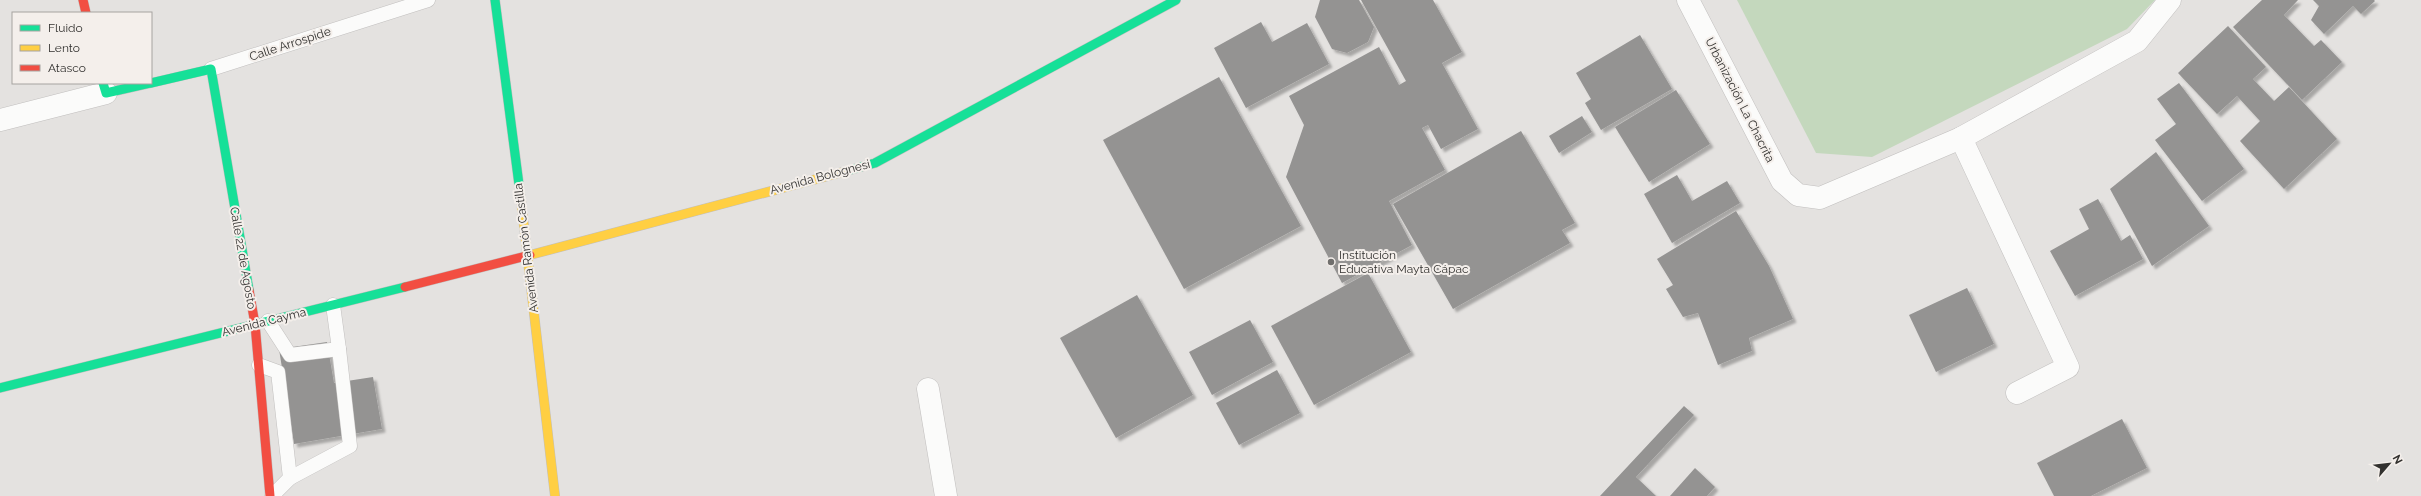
<svg xmlns="http://www.w3.org/2000/svg" width="2421" height="496" font-family="Raleway,sans-serif">
<style>
.green{fill:#c4d8bd}
.building{fill:#949392;filter:url(#shadow)}
.lines{fill:none;stroke-linecap:round;stroke-linejoin:round}
.lane-casing{stroke:#c1bfbe;stroke-width:15}
.street-casing{stroke:#c1bfbe;stroke-width:23}
.fast-casing{stroke:#c1bfbe;stroke-width:10}
.slow-casing{stroke:#c1bfbe;stroke-width:10}
.jam-casing{stroke:#c1bfbe;stroke-width:10}
.lane{stroke:#fbfbfa;stroke-width:14}
.street{stroke:#fbfbfa;stroke-width:22}
.fast{stroke:#16e098;stroke-width:9}
.slow{stroke:#ffcf43;stroke-width:9}
.jam{stroke:#f24e42;stroke-width:9}
.poi-dot{fill:#706f6d;stroke:#f4efeb;stroke-width:1.5}
.labels{text-anchor:middle;stroke-width:4;stroke-linejoin:round;paint-order:stroke}
.street-label{font-size:12px;fill:#32312f;stroke:#f4efeb}
.poi-label{font-size:12px;fill:#32312f;stroke:#f4efeb;text-anchor:start}
</style>
<defs>
<filter id="shadow"><feDropShadow dx="3.5" dy="3.5" stdDeviation="1" flood-color="#0004"/></filter>
</defs>
<rect width="100%" height="100%" fill="#e4e2e0"/>
<polygon class="green" points="1737,0 2155,0 2127,29 1872,157 1816,153"/>
<g class="building">
<polygon points="1320,0 1359,0 1374,27 1368,42 1347,53 1332,49 1315,17"/>
<polygon points="1361,0 1433,0 1462,52 1442,63 1478,129 1441,149 1428,125 1422,128 1445,170 1389,201 1412,245 1342,283 1286,177 1304,125 1289,96 1379,47 1399,85 1406,81"/>
<polygon points="2262,0 2298,0 2284,15 2314,46 2321,40 2342,62 2302,100 2233,27"/>
<polygon points="2313,0 2374,0 2375,1 2361,14 2353,6 2324,34 2311,20 2319,6"/>
<polygon points="1261,22 1272,42 1307,23 1329,64 1246,108 1214,48"/>
<polygon points="2228,26 2266,67 2253,79 2274,101 2289,87 2337,139 2284,189 2240,141 2260,121 2237,96 2217,114 2178,73"/>
<polygon points="1640,35 1672,89 1601,130 1585,103 1591,99 1576,73"/>
<polygon points="1219,77 1301,226 1184,289 1103,140"/>
<polygon points="2179,83 2244,169 2202,201 2155,140 2176,124 2157,99"/>
<polygon points="1676,90 1710,144 1649,182 1615,127"/>
<polygon points="1582,116 1592,132 1559,153 1549,136"/>
<polygon points="1521,131 1575,223 1562,230 1570,243 1453,309 1393,204"/>
<polygon points="2156,152 2209,226 2152,266 2110,189"/>
<polygon points="1677,175 1692,201 1727,181 1740,203 1672,243 1644,194"/>
<polygon points="2098,199 2121,241 2130,235 2143,259 2075,296 2050,251 2089,229 2079,209"/>
<polygon points="1736,211 1769,266 1793,319 1749,338 1752,351 1718,365 1698,313 1683,317 1666,289 1673,285 1657,259"/>
<polygon points="1368,273 1411,352 1314,405 1271,326"/>
<polygon points="1967,288 1994,344 1936,372 1909,315"/>
<polygon points="1137,295 1193,395 1116,438 1060,338"/>
<polygon points="1250,320 1273,362 1212,395 1189,352"/>
<polygon points="327,342 334,383 373,377 382,429 294,444 279,349"/>
<polygon points="1277,370 1300,413 1239,445 1216,403"/>
<polygon points="1684,406 1694,415 1636,477 1656,496 1600,496"/>
<polygon points="2122,419 2147,468 2091,496 2054,496 2037,463"/>
<polygon points="1695,468 1715,487 1707,496 1670,496"/>
</g>
<g class="lines">
<defs>
<g id="lane">
<polyline points="211,69 428,0"/>
<polyline points="268,321 290,355 339,349 333,305"/>
<polyline points="259,365 278,372 290,478 272,496"/>
<polyline points="290,478 350,446 339,349"/>
</g>
<g id="street">
<polyline points="1688,0 1782,181 1798,195 1820,198 1961,138 2137,41 2170,0"/>
<polyline points="0,120 106,93"/>
<polyline points="1961,138 2068,367 2017,393"/>
<polyline points="928,389 946,496"/>
</g>
<g id="fast">
<polyline points="495,0 521,200"/>
<polyline points="103,83 106,93 150,83"/>
<polyline points="151,83 211,69 249,290"/>
<polyline points="843,172 875,163 1176,0"/>
<polyline points="0,388 405,287"/>
</g>
<g id="slow">
<polyline points="521,200 555,496"/>
<polyline points="530,255 843,172"/>
</g>
<g id="jam">
<polyline points="83,0 86,13"/>
<polyline points="405,287 530,255"/>
<polyline points="249,290 255,324 270,496"/>
</g>
</defs>
<use href="#lane" class="lane-casing"/>
<use href="#street" class="street-casing"/>
<use href="#fast" class="fast-casing"/>
<use href="#slow" class="slow-casing"/>
<use href="#jam" class="jam-casing"/>
<use href="#lane" class="lane"/>
<use href="#street" class="street"/>
<use href="#fast" class="fast"/>
<use href="#slow" class="slow"/>
<use href="#jam" class="jam"/>
</g>
<circle class="poi-dot" cx="1331" cy="262" r="4"/>
<g class="labels">
<g class="street-label">
<text transform="translate(290 44) rotate(-18)" y="4">Calle Arrospide</text>
<text transform="translate(1740 100) rotate(63)" y="4">Urbanización La Chacrita</text>
<text transform="translate(820 177) rotate(-15)" y="4">Avenida Bolognesi</text>
<text transform="translate(526 248) rotate(-97)" y="4">Avenida Ramón Castilla</text>
<text transform="translate(243 258) rotate(80)" y="4">Calle 22 de Agosto</text>
<text transform="translate(264 322) rotate(-14)" y="4">Avenida Cayma</text>
</g>
<g class="poi-label">
<text x="1339" y="259">Institución<tspan x="1339" dy="14">Educativa Mayta Cápac</tspan></text>
</g>
</g>
<rect x="12" y="12" width="140" height="72" fill="#f4efeb" stroke="#a6a3a0"/>
<rect x="20" y="25" width="20" height="6" fill="#16e098" stroke="#a6a3a0"/>
<text x="48" y="32" font-size="12" fill="#32312f">Fluido</text>
<rect x="20" y="45" width="20" height="6" fill="#ffcf43" stroke="#a6a3a0"/>
<text x="48" y="52" font-size="12" fill="#32312f">Lento</text>
<rect x="20" y="65" width="20" height="6" fill="#f24e42" stroke="#a6a3a0"/>
<text x="48" y="72" font-size="12" fill="#32312f">Atasco</text>
<g transform="translate(2389 464) rotate(62)" stroke="#f4efeb" stroke-width="3" paint-order="stroke">
<path d="M0-3L7 15L0 10L-7 15Z" fill="#32312f"/>
<text y="-6" font-size="11" font-weight="bold" text-anchor="middle" fill="#32312f">N</text>
</g>
</svg>
